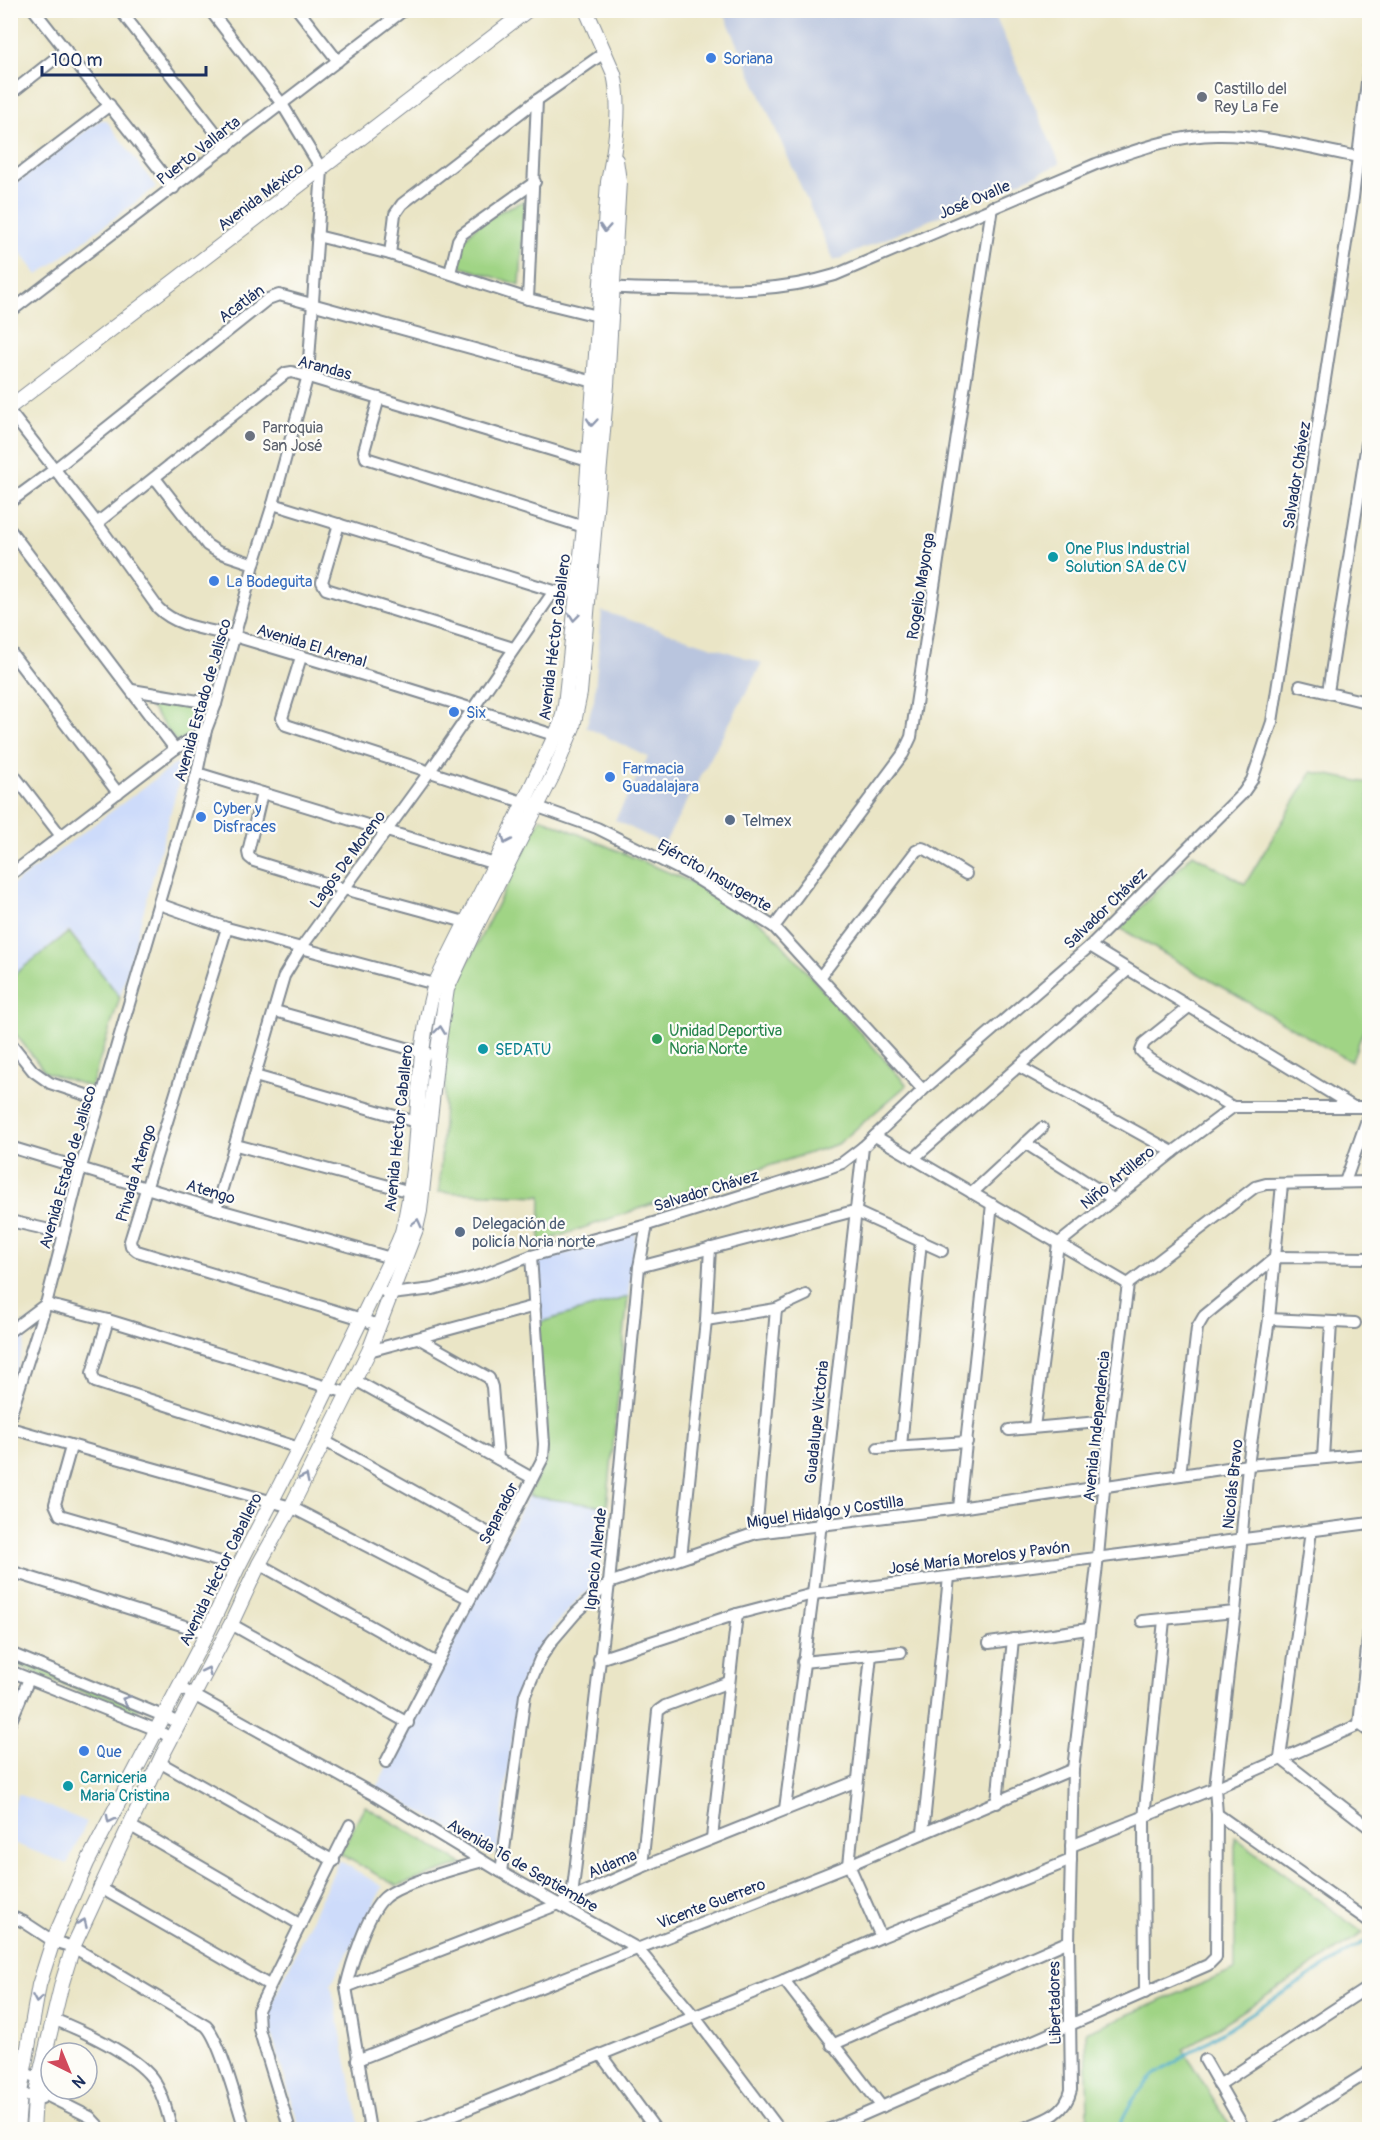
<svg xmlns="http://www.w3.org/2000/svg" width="1380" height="2140" font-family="Pangolin,sans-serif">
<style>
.built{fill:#cddbfa}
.industrial{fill:#b9c5de}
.green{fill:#a0d485;stroke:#5e8272;stroke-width:1.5}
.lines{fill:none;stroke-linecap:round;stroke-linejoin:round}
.stream{stroke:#49acc8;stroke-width:3}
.minor-casing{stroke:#828a92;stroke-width:14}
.major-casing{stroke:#828a92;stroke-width:16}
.minor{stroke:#fff;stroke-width:10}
.major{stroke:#fff;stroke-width:14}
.oneway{stroke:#8d97ae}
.shop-dot{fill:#3f7fe0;stroke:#fdfcf7;stroke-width:2}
.worship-dot{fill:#6b7280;stroke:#fdfcf7;stroke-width:2}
.culture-dot{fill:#0f9aa8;stroke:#fdfcf7;stroke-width:2}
.service-dot{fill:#5c6f8a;stroke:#fdfcf7;stroke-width:2}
.leisure-dot{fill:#2e9e5b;stroke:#fdfcf7;stroke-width:2}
.labels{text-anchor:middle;stroke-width:4.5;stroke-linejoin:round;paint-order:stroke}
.shop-label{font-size:16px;fill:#366cbe;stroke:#fdfcf7;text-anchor:start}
.worship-label{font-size:16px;fill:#5b616d;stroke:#fdfcf7;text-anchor:start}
.street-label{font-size:16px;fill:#1b2f5e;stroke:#fdfcf7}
.culture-label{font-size:16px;fill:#0d838f;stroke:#fdfcf7;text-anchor:start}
.service-label{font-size:16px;fill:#4e5e75;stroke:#fdfcf7;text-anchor:start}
.leisure-label{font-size:16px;fill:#27864d;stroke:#fdfcf7;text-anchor:start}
</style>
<rect width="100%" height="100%" fill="#fdfcf7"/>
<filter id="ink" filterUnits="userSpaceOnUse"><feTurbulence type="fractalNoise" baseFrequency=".0167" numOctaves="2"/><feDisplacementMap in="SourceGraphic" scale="12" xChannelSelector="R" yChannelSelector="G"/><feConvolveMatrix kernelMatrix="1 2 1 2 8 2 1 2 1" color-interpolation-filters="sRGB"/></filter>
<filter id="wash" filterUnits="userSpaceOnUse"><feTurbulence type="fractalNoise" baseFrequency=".008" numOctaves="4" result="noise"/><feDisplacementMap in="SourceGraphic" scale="24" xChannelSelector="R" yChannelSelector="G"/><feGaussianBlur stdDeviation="1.35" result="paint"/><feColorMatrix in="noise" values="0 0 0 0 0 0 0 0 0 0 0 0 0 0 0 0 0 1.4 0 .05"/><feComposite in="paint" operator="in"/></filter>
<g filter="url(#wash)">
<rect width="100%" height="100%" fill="#eae5c6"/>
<g class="built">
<polygon points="100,120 106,120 156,187 38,275 11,240 11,187"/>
<polygon points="186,756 120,997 69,930 11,977 11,886"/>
<polygon points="636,1231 628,1298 537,1323 533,1264"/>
<polygon points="31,1319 11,1388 11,1334"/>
<polygon points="528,1496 607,1507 597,1586 581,1596 561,1618 538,1650 525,1673 518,1696 497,1855 377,1787"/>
<polygon points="18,1794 87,1822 67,1864 11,1842 11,1812"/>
<polygon points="339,1860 383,1887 331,1984 360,2129 300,2129 266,2016"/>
</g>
<g class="industrial">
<polygon points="723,11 993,11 1060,164 834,261"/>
<polygon points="602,611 762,663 664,844 615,820 648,757 586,727 594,700"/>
</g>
<g class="green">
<path d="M525 201 520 285 458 266C460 258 460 245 465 239 478 220 505 208 525 201Z"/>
<polygon points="143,697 206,708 198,729 177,743"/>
<polygon points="1312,772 1369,783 1369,1017 1351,1062 1120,928 1193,854 1245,884"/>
<polygon points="541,818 689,881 766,926 907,1085 838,1144 690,1191 540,1243 541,1196 439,1192 450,998"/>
<polygon points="69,932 120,997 91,1087 45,1072 11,1028 11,977"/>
<polygon points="628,1297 607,1507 528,1496 547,1459 537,1323"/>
<polygon points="10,1656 139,1708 136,1714 11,1663"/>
<polygon points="365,1806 463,1864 397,1886 340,1854"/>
<polygon points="1235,1837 1363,1933 1183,2050 1232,2129 1057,2129 1088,2117 1086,2032 1235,1970"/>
</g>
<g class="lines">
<path class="stream" d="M1118 2130C1127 2106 1137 2092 1155 2075L1368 1939"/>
</g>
</g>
<g filter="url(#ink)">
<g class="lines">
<defs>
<g id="minor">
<polyline points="34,10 174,188"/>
<polyline points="120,10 227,147"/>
<polyline points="298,10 338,61"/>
<polyline points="10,13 13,10"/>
<polyline points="10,94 66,50"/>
<polyline points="10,181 110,105"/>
<polyline points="317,236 390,254 528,299 606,318"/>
<polyline points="390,254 395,214 402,204 537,100 604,53"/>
<polyline points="450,273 458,240 462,234 535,182"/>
<path d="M606 286C627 290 650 288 671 289 727 290 780 292 835 275L1096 164C1134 151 1176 135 1217 135 1260 134 1315 149 1359 157"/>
<polyline points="528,299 537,100"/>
<polyline points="10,312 404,10"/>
<polyline points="379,398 364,451 366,458 584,527 589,526"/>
<path d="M10 412 97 523 158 608C178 628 208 629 234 636 342 668 450 701 557 736"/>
<polyline points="155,478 207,545 218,552 254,564"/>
<polyline points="10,502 55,469 268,299 279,295 601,384"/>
<polyline points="273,504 554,591 584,592"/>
<polyline points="97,523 286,373 292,372 588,461"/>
<polyline points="339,524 322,582 326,589 513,648"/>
<polyline points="10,530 175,749"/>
<polyline points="10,651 118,793"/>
<polyline points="301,657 282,718 286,725 538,807 597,828 691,875 774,927 923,1090"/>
<polyline points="1300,686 1370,703"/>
<polyline points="132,690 216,704"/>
<polyline points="1328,692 1370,424"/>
<polyline points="10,770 61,836"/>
<polyline points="197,773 495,864"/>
<polyline points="262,793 248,852 249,857 254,861 344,889 465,922 472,927"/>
<polyline points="10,875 175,749 206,730"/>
<polyline points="159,904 227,928 435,984"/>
<polyline points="774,927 903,754 911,737 992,207"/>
<polyline points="227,928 130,1241 131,1246 137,1251 362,1319 379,1326"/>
<polyline points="1090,946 1352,1106"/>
<polyline points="821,976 916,851 922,848 927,850 966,874"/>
<polyline points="1190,1006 1144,1043 1141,1051 1149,1059 1233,1107"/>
<polyline points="275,1011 428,1054"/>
<polyline points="10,1042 33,1071 50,1083 101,1100"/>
<polyline points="1020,1067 1173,1152"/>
<polyline points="255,1076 416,1122"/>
<polyline points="875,1136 1128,1284"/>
<polyline points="1025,1143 1113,1199"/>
<polyline points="236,1145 415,1193"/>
<polyline points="10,1147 216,1209 398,1260"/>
<polyline points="913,1159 1128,970"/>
<polyline points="1345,1182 1370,1111"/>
<polyline points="972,1193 1042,1128"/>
<polyline points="216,1209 284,976 301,948 430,771 554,591"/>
<polyline points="10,1221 63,1233"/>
<polyline points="639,1267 854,1211 942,1251"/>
<polyline points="385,1292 391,1294 433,1289 482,1275 531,1256 647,1225 826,1169 842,1163 863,1147 923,1090 1090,946 1243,793 1252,780 1272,722 1353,198 1370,57"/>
<polyline points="1269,1319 1355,1323"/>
<polyline points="108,1320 92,1373 95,1382 299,1448"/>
<polyline points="706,1320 776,1309 806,1295"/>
<polyline points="10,1331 46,1304 108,1320 347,1393"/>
<polyline points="418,1338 489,1378 492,1387 498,1459"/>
<polyline points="369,1351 535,1306"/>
<polyline points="355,1380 532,1478"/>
<polyline points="10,1417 46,1304 81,1167 197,773 206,730 216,704 254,564 273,504 308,375 322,170 282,104 210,10"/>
<polyline points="1034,1427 1058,1244 1173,1152 1233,1107 1370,1107"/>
<polyline points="10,1428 291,1507 470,1599"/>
<polyline points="1009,1430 1110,1421"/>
<polyline points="323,1440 501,1540"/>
<polyline points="901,1446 921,1241"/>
<polyline points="71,1447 55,1504 60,1515 238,1567"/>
<polyline points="878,1448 967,1442"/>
<polyline points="1323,1458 1331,1323"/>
<polyline points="1180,1475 1197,1328 1204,1316 1276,1257 1370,1258"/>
<polyline points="959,1508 992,1204"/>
<polyline points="1311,1531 1280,1758 1370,1828"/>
<polyline points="756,1533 776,1309"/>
<polyline points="681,1558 706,1320 710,1248"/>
<polyline points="259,1564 437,1663"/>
<polyline points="10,1571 207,1633"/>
<polyline points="1370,1620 1359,1724 1370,1732"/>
<polyline points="1142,1621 1235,1612"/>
<polyline points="231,1624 408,1723"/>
<polyline points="989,1643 1088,1629"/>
<polyline points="10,1653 180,1723"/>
<polyline points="871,1655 849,1865 881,1937"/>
<polyline points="599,1659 737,1614 813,1594 1370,1523"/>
<polyline points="803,1662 901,1652"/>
<polyline points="10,1671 157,1730 171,1738"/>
<polyline points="179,1687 371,1793 501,1872 637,1948 694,2016 780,2130"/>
<polyline points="10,1723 29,1679"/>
<polyline points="159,1762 334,1861"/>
<polyline points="386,1762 543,1458 544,1444 531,1256"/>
<polyline points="997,1803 1013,1639"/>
<polyline points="785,1809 813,1594 863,1147"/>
<polyline points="1217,1814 1370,1922"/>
<polyline points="129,1825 301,1925"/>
<polyline points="923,1833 949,1577"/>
<polyline points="712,1838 737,1614"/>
<polyline points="1071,1846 1215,1788 1370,1720"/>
<polyline points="642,1867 658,1711 665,1706 729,1682"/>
<polyline points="501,1872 525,1695 540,1659 552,1641 576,1613 609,1583 756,1533 959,1508 1248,1465 1370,1454"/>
<polyline points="99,1887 269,1985"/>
<polyline points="572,1897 609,1583 639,1267 647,1225"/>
<path d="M10 1916 24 1922 53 1941 73 1947 206 2026C220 2039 238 2107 245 2130"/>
<polyline points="784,1980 882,2107"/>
<polyline points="346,1987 559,1904 642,1867 857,1781"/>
<polyline points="1145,1993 1144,1818 1164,1620"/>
<path d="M53 2019C81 2030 134 2054 152 2078 163 2093 167 2112 172 2130"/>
<polyline points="832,2045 1069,1941"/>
<polyline points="601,2055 656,2130"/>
<polyline points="357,2060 849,1865 1073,1769"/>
<polyline points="1205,2060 1245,2130"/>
<polyline points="10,2066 39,2079 48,2096 90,2117 102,2130"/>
<polyline points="1219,2085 1370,1986"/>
<polyline points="10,2088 35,2099 42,2098"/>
<polyline points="290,2130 259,2029 258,2010 350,1825"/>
<path d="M370 2130 346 1987C351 1965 367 1914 384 1898 399 1884 461 1867 483 1861"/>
<polyline points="416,2130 784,1980 881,1937 1071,1860"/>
<polyline points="828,2130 1208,1965 1216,1957 1217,1814 1215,1788 1235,1612 1248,1465 1269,1319 1282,1184"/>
<path d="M1019 2130C1041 2121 1065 2116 1071 2090L1069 1941 1073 1769 1098 1557 1110 1421 1128 1284 1255 1187 1266 1184 1370 1182"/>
<polyline points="1276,2130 1370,2071"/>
</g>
<g id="major">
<polyline points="10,407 528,10"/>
<path d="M17 2130 20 2093 39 1985 53 1941 87 1863 207 1633 238 1567 299 1448 391 1258C395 1248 401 1238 403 1228 423 1148 412 1063 435 984L495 864 561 723 565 705 584 527 608 182C615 148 622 109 614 74L586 10"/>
<polyline points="33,2130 35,2099 39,2079 62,1983 73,1947 163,1754 231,1624 259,1564 291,1507 369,1351 416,1229 420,1211 437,1055 447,989 475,929 554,773 573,727 580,693 607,385 619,181 616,160"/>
</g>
</defs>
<use href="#minor" class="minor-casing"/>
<use href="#major" class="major-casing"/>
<use href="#minor" class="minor"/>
<use href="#major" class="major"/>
</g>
<defs><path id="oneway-chevron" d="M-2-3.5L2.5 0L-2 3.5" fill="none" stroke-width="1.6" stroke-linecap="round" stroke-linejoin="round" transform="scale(1.5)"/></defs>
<g class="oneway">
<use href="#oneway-chevron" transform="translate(605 228) rotate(94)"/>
<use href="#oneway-chevron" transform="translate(592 422) rotate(95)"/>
<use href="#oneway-chevron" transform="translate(574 617) rotate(96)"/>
<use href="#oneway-chevron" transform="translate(506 840) rotate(115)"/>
<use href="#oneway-chevron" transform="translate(440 1030) rotate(-83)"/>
<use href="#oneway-chevron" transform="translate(417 1223) rotate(-76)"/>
<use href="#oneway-chevron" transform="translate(305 1478) rotate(-64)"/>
<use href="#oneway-chevron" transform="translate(207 1671) rotate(-63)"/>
<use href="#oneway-chevron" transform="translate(126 1700) rotate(-158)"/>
<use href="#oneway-chevron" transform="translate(110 1819) rotate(117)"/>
<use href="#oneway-chevron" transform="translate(83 1923) rotate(-66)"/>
<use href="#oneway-chevron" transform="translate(37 1999) rotate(100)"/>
</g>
</g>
<g class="shop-dot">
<circle cx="711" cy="58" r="6"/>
<circle cx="214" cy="581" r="6"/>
<circle cx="454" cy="712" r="6"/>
<circle cx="610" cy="777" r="6"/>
<circle cx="201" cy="817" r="6"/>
<circle cx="84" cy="1751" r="6"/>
</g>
<g class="worship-dot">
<circle cx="1202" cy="97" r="6"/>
<circle cx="250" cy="436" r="6"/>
</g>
<g class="culture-dot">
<circle cx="1053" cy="557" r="6"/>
<circle cx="483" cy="1049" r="6"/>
<circle cx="68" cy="1786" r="6"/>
</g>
<g class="service-dot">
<circle cx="730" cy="820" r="6"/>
<circle cx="460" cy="1232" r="6"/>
</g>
<circle class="leisure-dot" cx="657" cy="1039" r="6"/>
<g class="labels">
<g class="shop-label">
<text x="723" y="64">Soriana</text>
<text x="226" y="587">La Bodeguita</text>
<text x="466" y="718">Six</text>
<text x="622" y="774">Farmacia<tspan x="622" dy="18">Guadalajara</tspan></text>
<text x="213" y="814">Cyber y<tspan x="213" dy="18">Disfraces</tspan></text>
<text x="96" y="1757">Que</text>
</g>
<g class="worship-label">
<text x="1214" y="94">Castillo del<tspan x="1214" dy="18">Rey La Fe</tspan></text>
<text x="262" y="433">Parroquia<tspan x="262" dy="18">San José</tspan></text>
</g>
<g class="street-label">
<text transform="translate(198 150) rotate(-38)" y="6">Puerto Vallarta</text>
<text transform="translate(260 196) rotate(-37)" y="6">Avenida México</text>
<text transform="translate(974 199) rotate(-23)" y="6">José Ovalle</text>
<text transform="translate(241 303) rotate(-36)" y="6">Acatlán</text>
<text transform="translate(325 367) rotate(15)" y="6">Arandas</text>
<text transform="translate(1296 475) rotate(-81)" y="6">Salvador Chávez</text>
<text transform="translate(920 586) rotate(-81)" y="6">Rogelio Mayorga</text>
<text transform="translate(554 637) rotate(-83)" y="6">Avenida Héctor Caballero</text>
<text transform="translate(312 645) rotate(17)" y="6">Avenida El Arenal</text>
<text transform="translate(202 700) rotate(-74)" y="6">Avenida Estado de Jalisco</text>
<text transform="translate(347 859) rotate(-54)" y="6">Lagos De Moreno</text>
<text transform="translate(715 875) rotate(30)" y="6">Ejército Insurgente</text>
<text transform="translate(1105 908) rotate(-44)" y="6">Salvador Chávez</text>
<text transform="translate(398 1128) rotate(-84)" y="6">Avenida Héctor Caballero</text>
<text transform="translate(67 1167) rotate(-74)" y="6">Avenida Estado de Jalisco</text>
<text transform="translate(135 1173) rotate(-73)" y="6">Privada Atengo</text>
<text transform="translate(1117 1177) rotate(-39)" y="6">Niño Artillero</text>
<text transform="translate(706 1190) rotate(-17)" y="6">Salvador Chávez</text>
<text transform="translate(211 1191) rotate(17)" y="6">Atengo</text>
<text transform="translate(816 1422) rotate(-84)" y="6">Guadalupe Victoria</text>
<text transform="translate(1096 1426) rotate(-84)" y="6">Avenida Independencia</text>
<text transform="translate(1232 1484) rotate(-84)" y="6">Nicolás Bravo</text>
<text transform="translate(825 1511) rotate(-8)" y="6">Miguel Hidalgo y Costilla</text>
<text transform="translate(498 1513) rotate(-63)" y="6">Separador</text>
<text transform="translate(979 1557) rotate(-7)" y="6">José María Morelos y Pavón</text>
<text transform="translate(595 1559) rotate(-84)" y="6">Ignacio Allende</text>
<text transform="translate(220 1569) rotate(-64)" y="6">Avenida Héctor Caballero</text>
<text transform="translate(612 1863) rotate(-23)" y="6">Aldama</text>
<text transform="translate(523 1865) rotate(30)" y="6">Avenida 16 de Septiembre</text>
<text transform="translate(711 1903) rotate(-21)" y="6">Vicente Guerrero</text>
<text transform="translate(1054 2003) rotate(-91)" y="6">Libertadores</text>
</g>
<g class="culture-label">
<text x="1065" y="554">One Plus Industrial<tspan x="1065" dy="18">Solution SA de CV</tspan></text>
<text x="495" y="1055">SEDATU</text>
<text x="80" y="1783">Carniceria<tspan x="80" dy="18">Maria Cristina</tspan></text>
</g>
<g class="service-label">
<text x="742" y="826">Telmex</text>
<text x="472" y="1229">Delegación de<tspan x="472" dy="18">policía Noria norte</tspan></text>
</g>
<g class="leisure-label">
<text x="669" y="1036">Unidad Deportiva<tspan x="669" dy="18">Noria Norte</tspan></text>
</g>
</g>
<rect width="1380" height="2140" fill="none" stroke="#fdfcf7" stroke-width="36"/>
<g transform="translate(69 2071) rotate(137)"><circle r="28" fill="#fdfcf7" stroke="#a3aaba" stroke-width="1.5"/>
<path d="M0-4.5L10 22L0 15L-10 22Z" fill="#d1495b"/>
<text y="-9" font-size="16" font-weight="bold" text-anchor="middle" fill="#1b2f5e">N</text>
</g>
<path d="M42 66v9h164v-9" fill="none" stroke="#1b2f5e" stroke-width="3"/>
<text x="51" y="66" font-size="18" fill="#1b2f5e" stroke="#fdfcf7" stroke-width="4.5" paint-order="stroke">100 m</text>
</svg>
